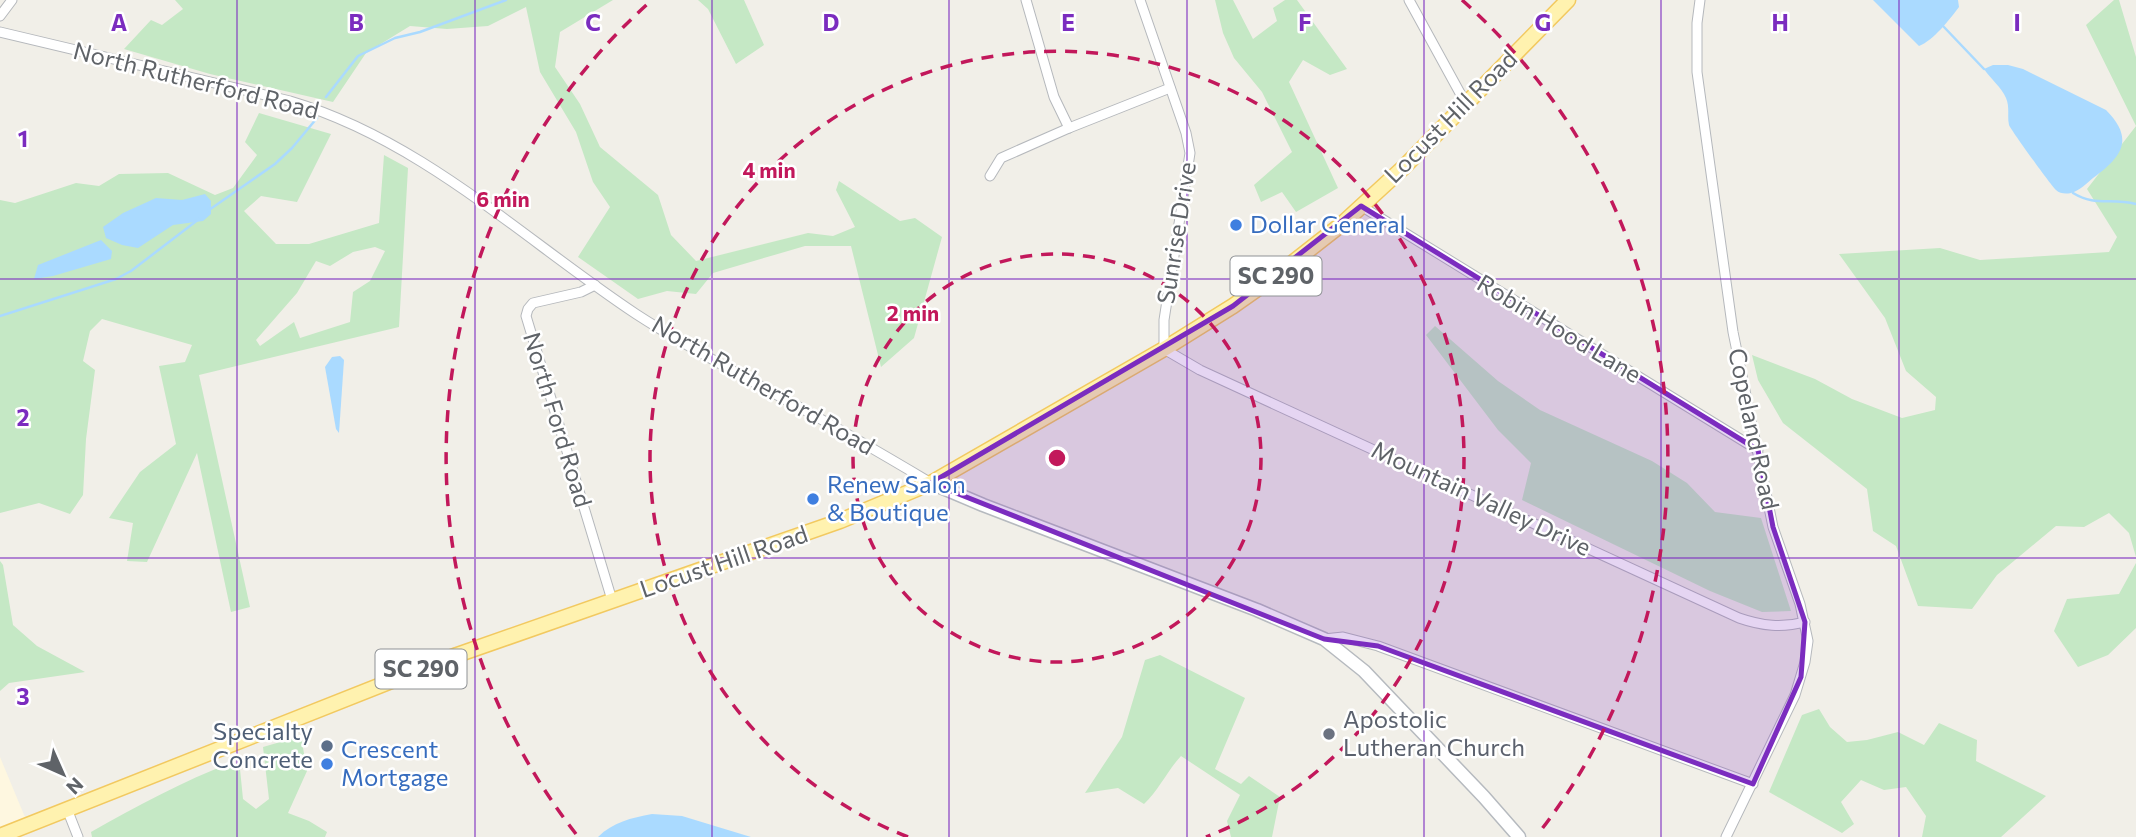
<svg xmlns="http://www.w3.org/2000/svg" width="2136" height="837" font-family="Commissioner,sans-serif">
<style>
.commercial{fill:#fef7e0}
.green{fill:#c5e8c5;fill-rule:evenodd}
.water{fill:#aadaff}
.lines{fill:none;stroke-linecap:round;stroke-linejoin:round}
.stream{stroke:#aadaff;stroke-width:2.5}
.street-casing{stroke:#b5b8bc;stroke-width:11}
.secondary-casing{stroke:#b6babf;stroke-width:15}
.primary-casing{stroke:#f2c960;stroke-width:17}
.street{stroke:#fff;stroke-width:9}
.secondary{stroke:#fff;stroke-width:12}
.primary{stroke:#fff2af;stroke-width:14}
.marked{fill:#7b2cbf;fill-opacity:0.2;stroke:#7b2cbf;stroke-width:5;stroke-linejoin:round}
.grid{fill:none;stroke:#7b2cbf;stroke-width:2;stroke-opacity:0.55}
.ring{fill:none;stroke:#c2185b;stroke-width:3.5;stroke-dasharray:12 9}
.shop-dot{fill:#3f7fe0;stroke:#fff;stroke-width:2.5}
.worship-dot{fill:#6b7280;stroke:#fff;stroke-width:2.5}
.service-dot{fill:#5c6f8a;stroke:#fff;stroke-width:2.5}
.labels{text-anchor:middle;stroke-width:5;stroke-linejoin:round;paint-order:stroke}
.shield{fill:#fff;stroke:#8f9295;stroke-width:2}
.shield-label{font-size:23px;font-weight:bold;fill:#5f6368}
.street-label{font-size:24px;fill:#5f6368;stroke:#fff}
.shop-label{font-size:24px;fill:#366cbe;stroke:#fff;text-anchor:start}
.worship-label{font-size:24px;fill:#5b616d;stroke:#fff;text-anchor:start}
.service-label{font-size:24px;fill:#4e5e75;stroke:#fff;text-anchor:end}
.grid-label{font-size:23px;text-anchor:middle;font-weight:bold;fill:#7b2cbf;stroke:#fff;stroke-width:5;stroke-linejoin:round;paint-order:stroke}
.centre{fill:#c2185b;stroke:#fff;stroke-width:3.5}
.ring-label{font-size:21px;text-anchor:middle;font-weight:bold;fill:#c2185b;stroke:#fff;stroke-width:5;stroke-linejoin:round;paint-order:stroke}
</style>
<rect width="100%" height="100%" fill="#f1efe8"/>
<polygon class="commercial" points="0,757 27,822 0,832"/>
<g class="green">
<polygon points="175,0 613,0 560,32 555,67 580,104 600,147 658,195 671,235 696,261 808,233 833,236 855,227 836,190 839,181 900,221 915,218 942,237 914,338 881,367 851,246 805,246 713,273 696,294 667,291 638,299 578,257 610,207 593,182 576,132 540,72 526,7 488,26 447,29 410,26 366,53 333,102 210,74 124,49 151,20 162,25 183,9"/>
<polygon points="698,0 744,0 764,45 736,64 708,9"/>
<polygon points="1215,0 1233,0 1253,39 1277,21 1273,8 1285,0 1297,0 1347,69 1330,75 1303,60 1289,82 1338,188 1296,212 1282,192 1261,202 1254,185 1292,152 1262,92 1234,58 1223,33"/>
<polygon points="2114,0 2119,0 2136,57 2136,557 2129,533 2109,513 2084,527 2056,526 1997,575 1972,609 1918,606 1896,546 1873,531 1867,489 1783,423 1758,380 1752,355 1815,379 1852,399 1902,418 1935,410 1936,397 1906,371 1885,318 1839,254 1940,248 1980,260 2109,252 2117,237 2087,189 2136,126 2086,25"/>
<path d="M259 113 331 134 297 202 261 196 244 211 276 244H309L379 223 384 155 408 168 399 327 199 375 250 607 231 612 197 453 147 562 127 561 133 523 109 518 140 472 176 444 159 366 185 362 192 345 102 319 90 331 83 361 95 370 86 439 83 495 70 514 39 503 0 513V200L15 203 76 183 99 186 119 174 168 173 215 195 233 188 257 155 245 142ZM375 247 385 251 370 281 353 292 350 322 300 338 294 322 260 346 256 340 297 293 316 261 330 266 353 252Z"/>
<polygon points="1435,326 1498,381 1540,410 1652,461 1687,483 1715,512 1761,518 1791,611 1762,612 1710,591 1522,500 1531,463 1498,430 1426,335"/>
<polygon points="0,561 3,565 13,625 37,646 85,672 9,683 0,691"/>
<polygon points="2136,563 2136,628 2108,655 2078,667 2054,631 2067,599 2119,594"/>
<path d="M1160 655 1245 698 1215 769 1241 784 1249 776 1280 797 1272 837H1231L1227 821 1240 795 1181 756C1167 771 1159 790 1144 804L1118 788 1085 793 1122 737 1145 660Z"/>
<polygon points="1819,709 1830,727 1847,742 1867,740 1898,732 1924,745 1939,723 1977,740 1976,761 2046,796 2001,837 1922,837 1926,816 1906,787 1884,790 1861,780 1841,802 1854,824 1842,833 1769,792 1802,715"/>
<path d="M301 736 307 771 288 813 309 821 327 832 325 837H92L91 832C137 806 183 781 233 762L240 769 243 799 256 809 269 799 263 747Z"/>
</g>
<g class="water">
<path d="M1873 0H1958L1959 7C1949 20 1934 40 1919 46Z"/>
<path d="M1993 65H2008L2023 69 2106 110C2135 139 2122 157 2093 178 2087 183 2079 191 2071 193 2066 194 2060 194 2056 190 2052 187 2011 130 2009 125 2007 116 2010 107 2006 98 2002 88 1990 78 1984 69Z"/>
<polygon points="205,194 211,201 211,214 203,221 173,225 138,248 122,245 106,238 103,227 123,213 156,198 182,200"/>
<polygon points="101,240 112,251 111,259 53,276 34,279 38,265"/>
<polygon points="340,356 344,360 339,433 336,429 325,367 332,357"/>
<path d="M652 814 682 816 751 837H598C613 822 631 818 652 814Z"/>
</g>
<g class="lines">
<g class="stream">
<polyline points="1943,26 1984,69"/>
<polyline points="326,97 358,56 395,38 420,32 506,0"/>
<path d="M2073 193C2096 207 2111 197 2136 204"/>
<polyline points="209,210 275,164 292,148 317,118"/>
<polyline points="0,316 116,279 131,271 199,219"/>
</g>
<defs>
<g id="street">
<polyline points="1026,0 1054,97 1069,128"/>
<path d="M1140 0 1186 133 1190 153 1164 320V349L1200 370 1739 618C1762 626 1782 628 1805 622"/>
<polyline points="1409,0 1466,104"/>
<polyline points="1700,0 1697,23 1697,72 1733,332 1773,527 1800,604 1808,641 1805,662 1795,695 1726,837"/>
<polyline points="0,16 12,0"/>
<path d="M0 32 290 101C422 140 523 239 636 314 685 346 737 373 788 401 836 427 884 455 931 483"/>
<polyline points="990,176 1001,158 1069,128 1170,88"/>
<polyline points="1361,206 1758,450"/>
<polyline points="595,285 581,292 533,303 528,309 526,316 612,600"/>
<polyline points="1324,639 1343,637 1378,646 1753,784"/>
<polyline points="67,809 78,837"/>
</g>
<polyline id="secondary" points="931,483 983,505 1257,610 1324,639 1364,671 1484,797 1519,837"/>
<polyline id="primary" points="0,836 457,655 840,521 931,483 1164,349 1233,306 1273,278 1342,224 1403,168 1568,0"/>
</defs>
<use href="#street" class="street-casing"/>
<use href="#secondary" class="secondary-casing"/>
<use href="#primary" class="primary-casing"/>
<use href="#street" class="street"/>
<use href="#secondary" class="secondary"/>
<use href="#primary" class="primary"/>
</g>
<path class="marked" d="M1361 206 1758 450 1773 527 1805 622 1801 677 1753 784 1378 646 1324 639 931 483 1233 306Z"/>
<path class="grid" d="M237 0V837M475 0V837M712 0V837M949 0V837M1187 0V837M1424 0V837M1661 0V837M1899 0V837M0 279H2136M0 558H2136"/>
<g class="ring">
<circle cx="1057" cy="458" r="204"/>
<path d="M908 837A407 407 0 1 1 1206 837"/>
<path d="M576 834A611 611 0 0 1 652 0M1462 0A611 611 0 0 1 1538 834"/>
</g>
<g class="shop-dot">
<circle cx="1236" cy="225" r="7"/>
<circle cx="813" cy="499" r="7"/>
<circle cx="327" cy="764" r="7"/>
</g>
<circle class="worship-dot" cx="1329" cy="734" r="7"/>
<circle class="service-dot" cx="327" cy="746" r="7"/>
<g class="labels">
<g class="shield">
<rect x="1230.5" y="256.5" width="91" height="39" rx="5"/>
<rect x="375.5" y="649.5" width="91" height="39" rx="5"/>
</g>
<g class="shield-label">
<text x="1276" y="284">SC 290</text>
<text x="421" y="677">SC 290</text>
</g>
<g class="street-label">
<text transform="translate(196 81) rotate(14)" y="8">North Rutherford Road</text>
<text transform="translate(1451 117) rotate(-45)" y="8">Locust Hill Road</text>
<text transform="translate(1177 233) rotate(-81)" y="8">Sunrise Drive</text>
<text transform="translate(1559 329) rotate(31)" y="8">Robin Hood Lane</text>
<text transform="translate(763 386) rotate(30)" y="8">North Rutherford Road</text>
<text transform="translate(557 420) rotate(73)" y="8">North Ford Road</text>
<text transform="translate(1753 429) rotate(78)" y="8">Copeland Road</text>
<text transform="translate(1481 499) rotate(25)" y="8">Mountain Valley Drive</text>
<text transform="translate(724 562) rotate(-19)" y="8">Locust Hill Road</text>
</g>
<g class="shop-label">
<text x="1250" y="233">Dollar General</text>
<text x="827" y="493">Renew Salon<tspan x="827" dy="28">&amp; Boutique</tspan></text>
<text x="341" y="758">Crescent<tspan x="341" dy="28">Mortgage</tspan></text>
</g>
<g class="worship-label">
<text x="1343" y="728">Apostolic<tspan x="1343" dy="28">Lutheran Church</tspan></text>
</g>
<g class="service-label">
<text x="313" y="740">Specialty<tspan x="313" dy="28">Concrete</tspan></text>
</g>
</g>
<g class="grid-label">
<text x="119" y="31">A</text>
<text x="356" y="31">B</text>
<text x="593" y="31">C</text>
<text x="831" y="31">D</text>
<text x="1068" y="31">E</text>
<text x="1305" y="31">F</text>
<text x="1543" y="31">G</text>
<text x="1780" y="31">H</text>
<text x="2017" y="31">I</text>
<text x="23" y="147">1</text>
<text x="23" y="426">2</text>
<text x="23" y="705">3</text>
</g>
<circle cx="1057" cy="458" r="10" class="centre"/>
<g class="ring-label">
<text x="769" y="178">4 min</text>
<text x="503" y="207">6 min</text>
<text x="913" y="321">2 min</text>
</g>
<g transform="translate(63 774) rotate(135)" stroke="#ffffff" stroke-width="5" paint-order="stroke">
<path d="M0-5L12 26L0 18L-12 26Z" fill="#5f6368"/>
<text y="-10" font-size="19" font-weight="bold" text-anchor="middle" fill="#5f6368">N</text>
</g>
</svg>
